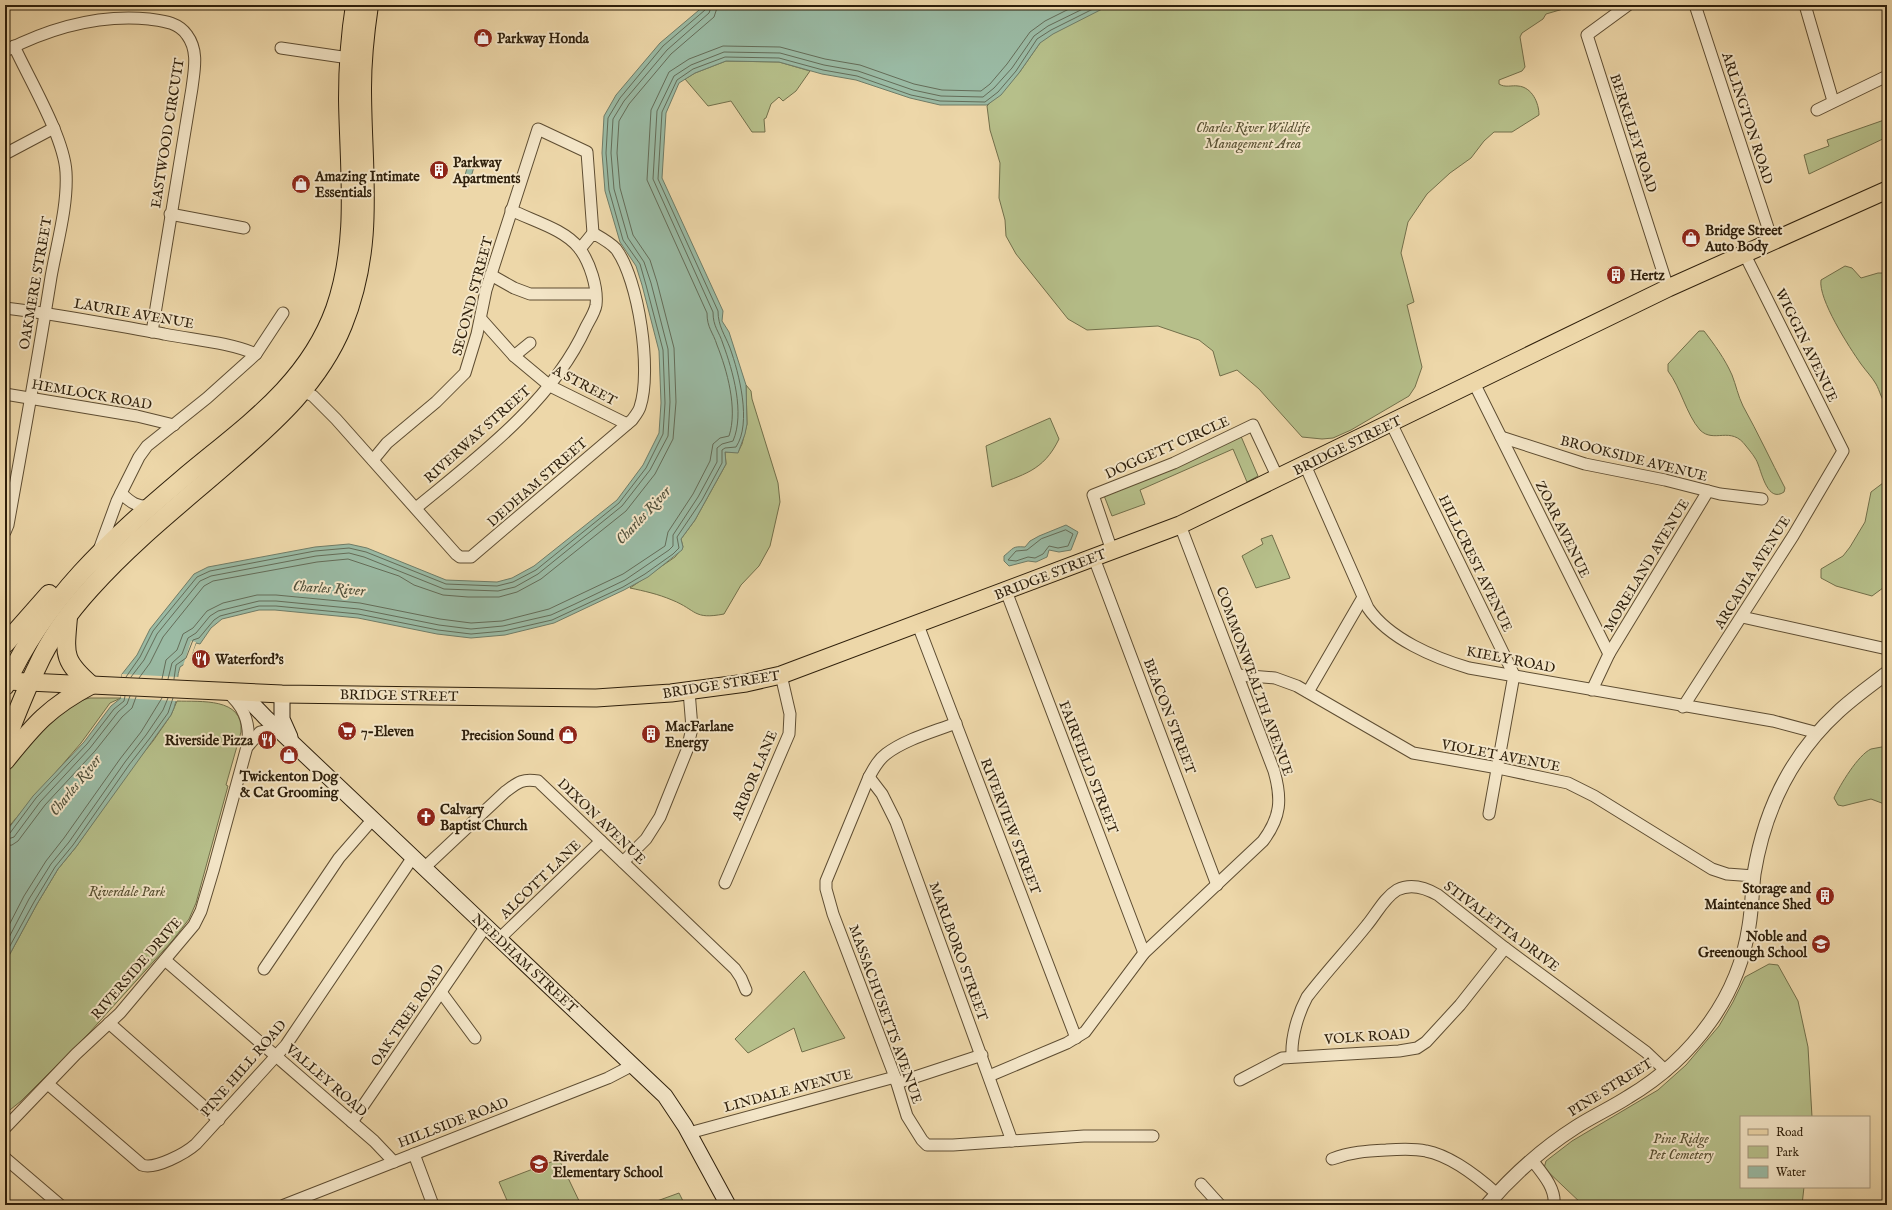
<svg xmlns="http://www.w3.org/2000/svg" width="1892" height="1210" font-family="'IM FELL English',serif">
<style>
.green{fill:#b6bf8a;stroke:#726f4a}
.water{fill:#9abaa4;stroke:#6f7c67}
.pier{fill:#edd7a9}
.lines{fill:none;stroke-linecap:round;stroke-linejoin:round}
.shore{stroke:#646c58;stroke-width:1}
.minor-casing{stroke:#5e4d32;stroke-width:13}
.tertiary-casing{stroke:#5e4d32;stroke-width:15}
.secondary-casing{stroke:#2e1f0b;stroke-width:17}
.primary-casing{stroke:#2e1f0b;stroke-width:19}
.trunk-casing{stroke:#2e1f0b;stroke-width:20}
.minor{stroke:#f3e5c7;stroke-width:11}
.tertiary{stroke:#f3e5c7;stroke-width:13}
.secondary{stroke:#f3e5c7;stroke-width:15}
.primary{stroke:#edd7a9;stroke-width:17}
.trunk{stroke:#edd7a9;stroke-width:18}
.labels{text-anchor:middle;stroke-width:4;stroke-linejoin:round;paint-order:stroke}
.poi-label{font-size:14px;font-weight:bold;fill:#2e1f0b;stroke:#f3e5c7;text-anchor:start}
.street-label{font-size:14px;fill:#2e1f0b;stroke:#f3e5c7}
.park-label{font-size:14px;font-style:italic;fill:#574f31;stroke:#f3e5c7}
.water-label{font-size:15px;font-style:italic;fill:#4e4e39;stroke:#f3e5c7}
</style>
<rect width="100%" height="100%" fill="#edd7a9"/>
<filter id="stains"><feTurbulence type="fractalNoise" baseFrequency=".005" numOctaves="4"/><feColorMatrix values="0 0 0 0 .2 0 0 0 0 .09 0 0 0 0 .02 0 0 0 .5 -.17"/></filter>
<radialGradient id="worn" r=".72"><stop offset=".6" stop-color="#630" stop-opacity="0"/><stop offset="1" stop-color="#630" stop-opacity=".3"/></radialGradient>
<g class="green">
<path d="M1105 5H1570V7L1546 14 1543 19 1522 33 1520 37 1525 67 1522 71 1499 80V84C1505 88 1512 85 1518 86 1532 87 1539 103 1539 115L1512 132H1494L1484 141 1471 158 1450 173 1427 194 1408 222 1401 253 1414 302 1407 305 1422 367 1415 387 1409 396 1351 430 1333 438 1322 439 1302 437 1259 389 1237 370 1220 376 1213 351 1199 340 1158 326 1087 330 1068 319 1016 254 1006 236 1005 220 999 198 1000 163 990 130 987 106 1019 73 1044 37Z"/>
<polygon points="726,61 779,62 810,71 796,91 783,101 779,97 771,104 766,118 764,119 765,132 752,132 731,101 708,106 685,79 695,73"/>
<polygon points="1887,119 1887,137 1809,174 1804,155 1829,146 1827,140"/>
<path d="M1845 266 1852 268 1861 278 1878 273H1887V305L1883 314 1887 324V406C1881 399 1880 391 1876 384 1872 377 1866 371 1861 364 1849 347 1818 299 1821 280Z"/>
<path d="M1699 331H1704C1714 344 1725 359 1732 375 1736 385 1738 396 1743 406 1758 433 1771 461 1785 488L1784 492C1768 503 1762 474 1758 464 1756 458 1750 451 1746 446 1731 425 1714 444 1700 430 1686 414 1681 388 1668 371V364Z"/>
<path d="M746 385 751 391 752 399 778 483 780 502 770 546 759 566 741 585 724 614C693 620 697 610 672 600 658 594 644 591 630 588L675 557 683 547 681 539 695 520 726 464 725 452H738L742 444 747 424Z"/>
<path d="M1050 418 1059 439C1043 472 1023 474 992 487L986 446Z"/>
<polygon points="1240,434 1258,476 1247,482 1233,449 1140,490 1145,504 1112,516 1103,493"/>
<polygon points="1887,480 1887,585 1872,596 1836,586 1821,578 1821,569 1843,556 1850,547 1865,522 1871,492"/>
<polygon points="1272,535 1290,578 1256,588 1242,556 1263,544 1261,539"/>
<path d="M90 698H121L110 703 81 743 5 831V762C25 744 65 702 90 698Z"/>
<path d="M177 701C200 702 244 697 241 732L226 785 228 786 196 903 189 919 173 940 90 1032 21 1101 5 1114V963L37 904 58 869 76 847 132 767 153 741 171 715Z"/>
<path d="M1887 746V805L1871 799 1843 806 1838 805 1834 798C1840 785 1858 755 1871 749 1876 748 1882 747 1887 746Z"/>
<polygon points="1769,964 1778,965 1798,1001 1808,1047 1812,1117 1741,1117 1741,1187 1804,1187 1802,1205 1583,1205 1544,1168 1546,1161 1572,1141 1641,1100 1658,1090 1686,1065 1719,1026 1733,1002 1745,977"/>
<polygon points="804,971 845,1038 802,1052 794,1028 748,1053 735,1039"/>
<polygon points="559,1159 581,1205 509,1205 499,1182"/>
<polygon points="679,1193 685,1205 646,1205"/>
</g>
<g class="water">
<path d="M705 5H1110L1053 34 1040 43 1019 73 1001 95 987 105H940L910 98 856 80 822 74 779 62 726 61 695 73 679 83 666 113 662 178 723 311 722 321 729 332 746 385 747 424 745 434 738 453 725 452 726 464 695 520 681 539 683 547 682 550 648 577 624 590 554 623 505 635 471 638 437 634 358 618 275 610H259L222 619 211 628 200 644 196 643 189 661 180 667C174 685 181 695 171 715L76 847 58 869 37 904 5 963V833L33 796 84 742 111 706 121 698 122 674 137 655 150 629 194 574 208 567 315 547 349 544 367 548 446 580 497 582 512 578 534 566 617 500 643 465 659 433 661 403 659 351 642 285 636 266 620 242 605 191 602 153 604 116 616 95 660 43Z"/>
<polygon points="468,165 474,167 468,187 462,185"/>
<path d="M1066 525 1078 532 1071 550 1059 552 1049 550 1047 557 1036 562 1028 561 1009 566 1004 561V556C1014 548 1012 546 1025 547L1030 541 1039 536Z"/>
</g>
<g class="pier">
<polygon points="191,641 196,642 189,664 183,666"/>
<polygon points="122,674 179,677 177,701 121,698"/>
</g>
<g class="lines">
<g class="shore">
<polygon points="1066,530 1073,534 1068,546 1058,548 1049,546 1043,554 1035,558 1028,557 1016,561 1008,560 1016,551 1027,550 1041,539"/>
<polyline points="126,677 140,657 153,631 161,621 197,577 210,571 315,551 349,548 366,552 446,584 497,586 513,582 536,570 619,503 646,468 663,434 665,403 663,350 646,285 640,264 623,240 609,190 606,153 608,118 620,98 663,46 705,10 707,5"/>
<polyline points="131,677 144,660 157,634 165,624 200,581 211,576 316,556 349,553 364,557 444,589 498,591 515,587 538,574 622,506 650,470 668,436 670,402 668,349 651,283 644,262 628,238 614,189 611,153 613,119 624,101 667,50 709,13 712,5"/>
<polyline points="139,678 150,663 163,637 204,586 213,581 317,562 348,559 399,576 414,585 443,595 468,597 499,597 517,592 541,579 626,511 655,474 673,439 676,402 674,348 657,282 650,260 633,235 620,188 617,153 619,121 629,104 671,54 714,17 718,5"/>
<path d="M162 679 166 660 177 650 183 634 193 628 207 611 223 603 257 595H276L360 603 440 619 471 623 502 621 549 609 623 574 665 546 668 532 693 494 710 461 713 444 720 438 729 436C738 409 727 370 717 345 713 332 707 328 707 313L647 180 651 110 669 72 689 59 723 46 780 47 825 59 860 65 914 84 942 90 981 91 990 84 1007 64 1030 32 1045 21 1077 5"/>
<path d="M168 679 172 663 182 654 188 638 196 633 210 616 218 611 259 601H276L359 609 439 625 471 629 503 626 551 615 575 604 625 580 669 550 673 546V535L698 497 717 462V448L722 444 733 441C745 413 733 371 723 344 719 331 713 327 713 312L653 179 657 111 674 76 691 65 724 52 780 53 824 65 858 71 913 90 941 96 983 97 994 88 1012 68 1034 36 1048 26 1091 5"/>
<path d="M174 679 176 665 186 658 193 640 199 638 214 620 220 616 259 606H276L358 614 438 630 471 634 504 631 552 620 623 587 645 574 673 554 679 548 677 537 702 500 722 463V450L725 448 736 447C752 423 739 373 730 348 725 335 718 326 718 311L658 179 662 112 677 80 693 69 725 57 779 58 823 70 857 76 911 95 940 101 985 102 998 92 1016 71 1037 39 1051 30 1101 5"/>
<polyline points="5,835 10,833 36,798 87,744 114,709 124,701 125,696"/>
<polyline points="5,840 14,837 40,802 90,748 118,712 127,704 130,696"/>
<polyline points="5,846 12,845 18,841 45,805 95,751 122,717 132,708 136,697"/>
<polyline points="5,933 24,896 46,861 64,838 120,759 141,732 162,698"/>
<polyline points="5,945 29,899 51,864 69,842 125,762 146,735 163,710 168,698"/>
<polyline points="5,955 34,902 55,867 73,845 129,765 150,738 168,713 173,698"/>
</g>
<defs>
<g id="minor">
<polyline points="1628,5 1587,35 1668,288"/>
<polyline points="1695,5 1772,240"/>
<polyline points="1805,5 1833,101"/>
<polyline points="281,48 349,58"/>
<path d="M5 51C50 28 98 14 149 19 163 21 178 22 187 35 199 51 194 71 192 88L152 332"/>
<polyline points="1817,110 1887,76"/>
<polyline points="5,154 54,128"/>
<polyline points="170,214 244,228"/>
<polyline points="491,275 514,288 530,294 595,294"/>
<path d="M5 308C58 314 111 325 164 334 194 340 228 342 256 354"/>
<polyline points="481,319 514,356 550,386 627,424"/>
<polyline points="514,356 530,343"/>
<polyline points="1474,383 1609,654 1592,690"/>
<path d="M303 391 313 396 336 419 456 554 460 557H471L632 420C635 416 639 411 640 407 652 371 639 280 616 249 611 243 600 237 593 233L580 249"/>
<polyline points="5,394 137,416 174,425"/>
<polyline points="1391,423 1514,675 1489,814"/>
<polyline points="1501,437 1585,464 1665,480 1720,494 1762,499"/>
<polyline points="373,460 387,443 436,402 465,373 477,334 486,290 538,129 587,152 593,233"/>
<path d="M1305 465 1368 608C1389 639 1435 658 1469 668L1773 721 1818 733"/>
<path d="M121 493C131 503 137 507 151 506"/>
<path d="M416 508C478 457 552 402 586 327 589 321 595 312 596 305 598 288 590 262 579 248 564 229 533 221 511 210"/>
<path d="M5 532 8 525C23 442 38 359 51 277 57 243 68 206 66 172 64 137 29 79 14 46"/>
<polyline points="99,550 117,501 139,457 147,446 207,398 256,354 283,313"/>
<polyline points="1112,551 1093,495 1174,463 1253,425 1278,478"/>
<polyline points="1094,558 1217,885"/>
<polyline points="1006,591 1144,953"/>
<polyline points="1742,617 1887,649"/>
<polyline points="918,625 1076,1038"/>
<polyline points="1609,654 1708,491"/>
<polyline points="1238,675 1275,678 1297,686 1413,753 1498,768 1568,783 1594,796 1712,869 1727,874 1754,876"/>
<polyline points="1308,692 1362,599"/>
<polyline points="1683,707 1793,536 1843,451 1744,253"/>
<path d="M956 723C933 732 906 739 886 754 878 760 874 768 869 777L826 881V889L833 914 895 1077 907 1116 922 1140 927 1145H953L1084 1136H1153"/>
<polyline points="248,746 260,732 277,728"/>
<polyline points="869,777 882,794 896,822 1012,1141"/>
<polyline points="623,862 646,839 660,817 687,750 692,728 689,691"/>
<path d="M424 868 505 792C517 783 522 778 538 781L735 969 741 978 746 990"/>
<polyline points="725,883 789,734 790,714 781,675"/>
<polyline points="499,939 601,841"/>
<polyline points="165,960 374,1141 394,1162"/>
<polyline points="264,969 339,858 373,819"/>
<polyline points="441,992 475,1038"/>
<polyline points="109,1023 219,1120"/>
<path d="M1292 1056C1291 1037 1298 1014 1307 997 1326 972 1348 949 1367 925 1377 913 1384 898 1397 890 1411 883 1426 888 1438 895L1505 948 1646 1052 1666 1071"/>
<path d="M989 1076 1067 1043 1085 1032 1144 953 1263 841C1281 817 1282 799 1274 771L1180 525"/>
<polyline points="1240,1080 1282,1058 1399,1051 1417,1048 1426,1042 1460,1005 1505,948"/>
<polyline points="897,1083 982,1055"/>
<path d="M48 1084 142 1165C155 1170 186 1153 196 1144L286 1045 413 857"/>
<polyline points="352,1122 486,926"/>
<path d="M5 1128 76 1054 120 1013 194 925 201 911 213 871 248 743C250 720 243 706 226 691"/>
<polyline points="689,1133 895,1077"/>
<polyline points="414,1154 433,1205"/>
<polyline points="5,1158 60,1205"/>
<path d="M1332 1159C1350 1152 1367 1151 1386 1150 1399 1149 1413 1148 1426 1151 1452 1156 1478 1177 1497 1194"/>
<path d="M1532 1160C1542 1173 1556 1188 1554 1205"/>
<polyline points="1201,1184 1220,1205"/>
<polyline points="284,1205 608,1078 633,1065"/>
</g>
<path id="tertiary" d="M1487 1205C1513 1175 1543 1148 1576 1127 1593 1116 1611 1108 1628 1097 1660 1078 1688 1053 1710 1022 1730 994 1744 960 1749 926 1752 909 1752 891 1754 874 1764 812 1791 755 1838 712 1853 698 1870 686 1887 673"/>
<g id="secondary">
<polyline points="241,692 265,717 665,1096 685,1126 728,1205"/>
<polyline points="282,694 282,719 290,737"/>
</g>
<polyline id="primary" points="7,681 282,694 596,698 671,693 746,683 781,675 1180,525 1668,288 1887,190"/>
<g id="trunk">
<polyline points="5,644 49,594"/>
<path d="M5 686C46 597 108 542 181 480 241 429 307 387 335 309 359 240 349 170 348 99 348 67 350 36 355 5"/>
<path d="M5 743C15 718 25 691 37 667 50 638 70 611 91 588 133 541 183 502 230 461 275 422 320 382 343 325 376 243 362 172 362 88 362 60 365 32 369 5"/>
<path d="M5 761C34 725 49 707 91 685 62 660 65 654 68 617"/>
</g>
</defs>
<use href="#minor" class="minor-casing"/>
<use href="#tertiary" class="tertiary-casing"/>
<use href="#secondary" class="secondary-casing"/>
<use href="#primary" class="primary-casing"/>
<use href="#trunk" class="trunk-casing"/>
<use href="#minor" class="minor"/>
<use href="#tertiary" class="tertiary"/>
<use href="#secondary" class="secondary"/>
<use href="#primary" class="primary"/>
<use href="#trunk" class="trunk"/>
</g>
<defs>
<symbol id="shop-disc" viewBox="-11 -11 22 22"><circle r="9.5" fill="#8f2418" stroke="#f3e5c7"/><path d="M-5-2.5h2.3a2.7 3.5 0 0 1 5.4 0H5L5.5 6h-11ZM-1.5-2.5h3a1.5 2.3 0 0 0-3 0Z" fill="#fff"/></symbol>
<symbol id="building-disc" viewBox="-11 -11 22 22"><circle r="9.5" fill="#8f2418" stroke="#f3e5c7"/><path d="M-4-6H4V6H1V3H-1V6H-4ZM-2.5-4.3h1.7v1.8h-1.7ZM.8-4.3h1.7v1.8H.8ZM-2.5-1h1.7V.8h-1.7ZM.8-1h1.7V.8H.8Z" fill="#fff"/></symbol>
<symbol id="restaurant-disc" viewBox="-11 -11 22 22"><circle r="9.5" fill="#8f2418" stroke="#f3e5c7"/><path d="M-5-6h1v4h1v-4h1v4h1v-4h1v5L-1.5 .5V6h-2V.5L-5-1ZM5-6V6H3V1.5H1.5Q1.5-4 5-6Z" fill="#fff"/></symbol>
<symbol id="supermarket-disc" viewBox="-11 -11 22 22"><circle r="9.5" fill="#8f2418" stroke="#f3e5c7"/><path d="M-6-5.5h2.5l.6 2H6L4.5 2H-2.5L-4.4-4H-6ZM-1.5 3.2a1.3 1.3 0 1 0 .1 0ZM3 3.2a1.3 1.3 0 1 0 .1 0Z" fill="#fff"/></symbol>
<symbol id="church-disc" viewBox="-11 -11 22 22"><circle r="9.5" fill="#8f2418" stroke="#f3e5c7"/><path d="M-1.2-6h2.4v3.5h3.3v2.4h-3.3V6h-2.4V-.1h-3.3v-2.4h3.3Z" fill="#fff"/></symbol>
<symbol id="school-disc" viewBox="-11 -11 22 22"><circle r="9.5" fill="#8f2418" stroke="#f3e5c7"/><path d="M0-5L7-2L0 1L-7-2ZM-4 1L0 2.5L4 1V4Q0 6-4 4Z" fill="#fff"/></symbol>
</defs>
<g fill-rule="evenodd">
<use href="#shop-disc" x="472" y="27" width="22" height="22"/>
<use href="#building-disc" x="428" y="159" width="22" height="22"/>
<use href="#shop-disc" x="290" y="173" width="22" height="22"/>
<use href="#shop-disc" x="1680" y="227" width="22" height="22"/>
<use href="#building-disc" x="1605" y="264" width="22" height="22"/>
<use href="#restaurant-disc" x="190" y="648" width="22" height="22"/>
<use href="#supermarket-disc" x="336" y="720" width="22" height="22"/>
<use href="#building-disc" x="640" y="723" width="22" height="22"/>
<use href="#shop-disc" x="557" y="724" width="22" height="22"/>
<use href="#restaurant-disc" x="256" y="729" width="22" height="22"/>
<use href="#shop-disc" x="278" y="744" width="22" height="22"/>
<use href="#church-disc" x="415" y="806" width="22" height="22"/>
<use href="#building-disc" x="1814" y="885" width="22" height="22"/>
<use href="#school-disc" x="1810" y="933" width="22" height="22"/>
<use href="#school-disc" x="528" y="1153" width="22" height="22"/>
</g>
<g class="labels">
<g class="poi-label">
<text x="497" y="43">Parkway Honda</text>
<text x="453" y="167">Parkway<tspan x="453" dy="16">Apartments</tspan></text>
<text x="315" y="181">Amazing Intimate<tspan x="315" dy="16">Essentials</tspan></text>
<text x="1705" y="235">Bridge Street<tspan x="1705" dy="16">Auto Body</tspan></text>
<text x="1630" y="280">Hertz</text>
<text x="215" y="664">Waterford's</text>
<text x="665" y="731">MacFarlane<tspan x="665" dy="16">Energy</tspan></text>
<text x="361" y="736">7-Eleven</text>
<text x="554" y="740" text-anchor="end">Precision Sound</text>
<text x="253" y="745" text-anchor="end">Riverside Pizza</text>
<text x="289" y="781" text-anchor="middle">Twickenton Dog<tspan x="289" dy="16">&amp; Cat Grooming</tspan></text>
<text x="440" y="814">Calvary<tspan x="440" dy="16">Baptist Church</tspan></text>
<text x="1811" y="893" text-anchor="end">Storage and<tspan x="1811" dy="16">Maintenance Shed</tspan></text>
<text x="1807" y="941" text-anchor="end">Noble and<tspan x="1807" dy="16">Greenough School</tspan></text>
<text x="553" y="1161">Riverdale<tspan x="553" dy="16">Elementary School</tspan></text>
</g>
<g class="street-label">
<text transform="translate(1748 118) rotate(72)" y="5">ARLINGTON ROAD</text>
<text transform="translate(167 133) rotate(-81)" y="5">EASTWOOD CIRCUIT</text>
<text transform="translate(1634 133) rotate(72)" y="5">BERKELEY ROAD</text>
<text transform="translate(35 283) rotate(-80)" y="5">OAKMERE STREET</text>
<text transform="translate(472 296) rotate(-75)" y="5">SECOND STREET</text>
<text transform="translate(134 313) rotate(10)" y="5">LAURIE AVENUE</text>
<text transform="translate(1807 345) rotate(64)" y="5">WIGGIN AVENUE</text>
<text transform="translate(585 385) rotate(28)" y="5">A STREET</text>
<text transform="translate(92 394) rotate(10)" y="5">HEMLOCK ROAD</text>
<text transform="translate(477 434) rotate(-42)" y="5">RIVERWAY STREET</text>
<text transform="translate(1347 445) rotate(-26)" y="5">BRIDGE STREET</text>
<text transform="translate(1167 447) rotate(-24)" y="5">DOGGETT CIRCLE</text>
<text transform="translate(1634 458) rotate(14)" y="5">BROOKSIDE AVENUE</text>
<text transform="translate(537 482) rotate(-41)" y="5">DEDHAM STREET</text>
<text transform="translate(1563 529) rotate(64)" y="5">ZOAR AVENUE</text>
<text transform="translate(1476 563) rotate(64)" y="5">HILLCREST AVENUE</text>
<text transform="translate(1646 565) rotate(-59)" y="5">MORELAND AVENUE</text>
<text transform="translate(1752 572) rotate(-58)" y="5">ARCADIA AVENUE</text>
<text transform="translate(1050 574) rotate(-21)" y="5">BRIDGE STREET</text>
<text transform="translate(1511 659) rotate(11)" y="5">KIELY ROAD</text>
<text transform="translate(1255 681) rotate(70)" y="5">COMMONWEALTH AVENUE</text>
<text transform="translate(721 684) rotate(-9)" y="5">BRIDGE STREET</text>
<text transform="translate(399 695) rotate(1)" y="5">BRIDGE STREET</text>
<text transform="translate(1170 716) rotate(69)" y="5">BEACON STREET</text>
<text transform="translate(1501 755) rotate(11)" y="5">VIOLET AVENUE</text>
<text transform="translate(1089 767) rotate(69)" y="5">FAIRFIELD STREET</text>
<text transform="translate(754 775) rotate(-67)" y="5">ARBOR LANE</text>
<text transform="translate(602 821) rotate(44)" y="5">DIXON AVENUE</text>
<text transform="translate(1011 826) rotate(69)" y="5">RIVERVIEW STREET</text>
<text transform="translate(540 879) rotate(-44)" y="5">ALCOTT LANE</text>
<text transform="translate(1502 926) rotate(37)" y="5">STIVALETTA DRIVE</text>
<text transform="translate(959 951) rotate(70)" y="5">MARLBORO STREET</text>
<text transform="translate(525 963) rotate(43)" y="5">NEEDHAM STREET</text>
<text transform="translate(136 968) rotate(-49)" y="5">RIVERSIDE DRIVE</text>
<text transform="translate(886 1014) rotate(70)" y="5">MASSACHUSETTS AVENUE</text>
<text transform="translate(407 1015) rotate(-56)" y="5">OAK TREE ROAD</text>
<text transform="translate(1367 1036) rotate(-4)" y="5">VOLK ROAD</text>
<text transform="translate(243 1068) rotate(-49)" y="5">PINE HILL ROAD</text>
<text transform="translate(327 1080) rotate(41)" y="5">VALLEY ROAD</text>
<text transform="translate(1610 1087) rotate(-32)" y="5">PINE STREET</text>
<text transform="translate(788 1090) rotate(-15)" y="5">LINDALE AVENUE</text>
<text transform="translate(453 1122) rotate(-21)" y="5">HILLSIDE ROAD</text>
</g>
<g class="park-label">
<text x="1253" y="132">Charles River Wildlife<tspan x="1253" dy="16">Management Area</tspan></text>
<text x="127" y="896">Riverdale Park</text>
<text x="1681" y="1143">Pine Ridge<tspan x="1681" dy="16">Pet Cemetery</tspan></text>
</g>
<g class="water-label">
<text transform="translate(643 515) rotate(-47)" y="5">Charles River</text>
<text transform="translate(329 588) rotate(4)" y="5">Charles River</text>
<text transform="translate(75 785) rotate(-51)" y="5">Charles River</text>
</g>
</g>
<rect width="1892" height="1210" fill="none" stroke="#edd7a9" stroke-width="20"/>
<rect x="6" y="6" width="1880" height="1198" fill="none" stroke="#2e1f0b" stroke-width="2"/>
<rect x="10" y="10" width="1872" height="1190" fill="none" stroke="#2e1f0b"/>
<rect x="1740" y="1116" width="130" height="72" fill="#f3e5c7" stroke="#a4967c"/>
<rect x="1748" y="1129" width="20" height="6" fill="#edd7a9" stroke="#a4967c"/>
<text x="1776" y="1136" font-size="12" fill="#2e1f0b">Road</text>
<rect x="1748" y="1146" width="20" height="12" fill="#b6bf8a" stroke="#a4967c"/>
<text x="1776" y="1156" font-size="12" fill="#2e1f0b">Park</text>
<rect x="1748" y="1166" width="20" height="12" fill="#9abaa4" stroke="#a4967c"/>
<text x="1776" y="1176" font-size="12" fill="#2e1f0b">Water</text>
<rect width="100%" height="100%" filter="url(#stains)"/>
<rect width="100%" height="100%" fill="url(#worn)"/>
</svg>
